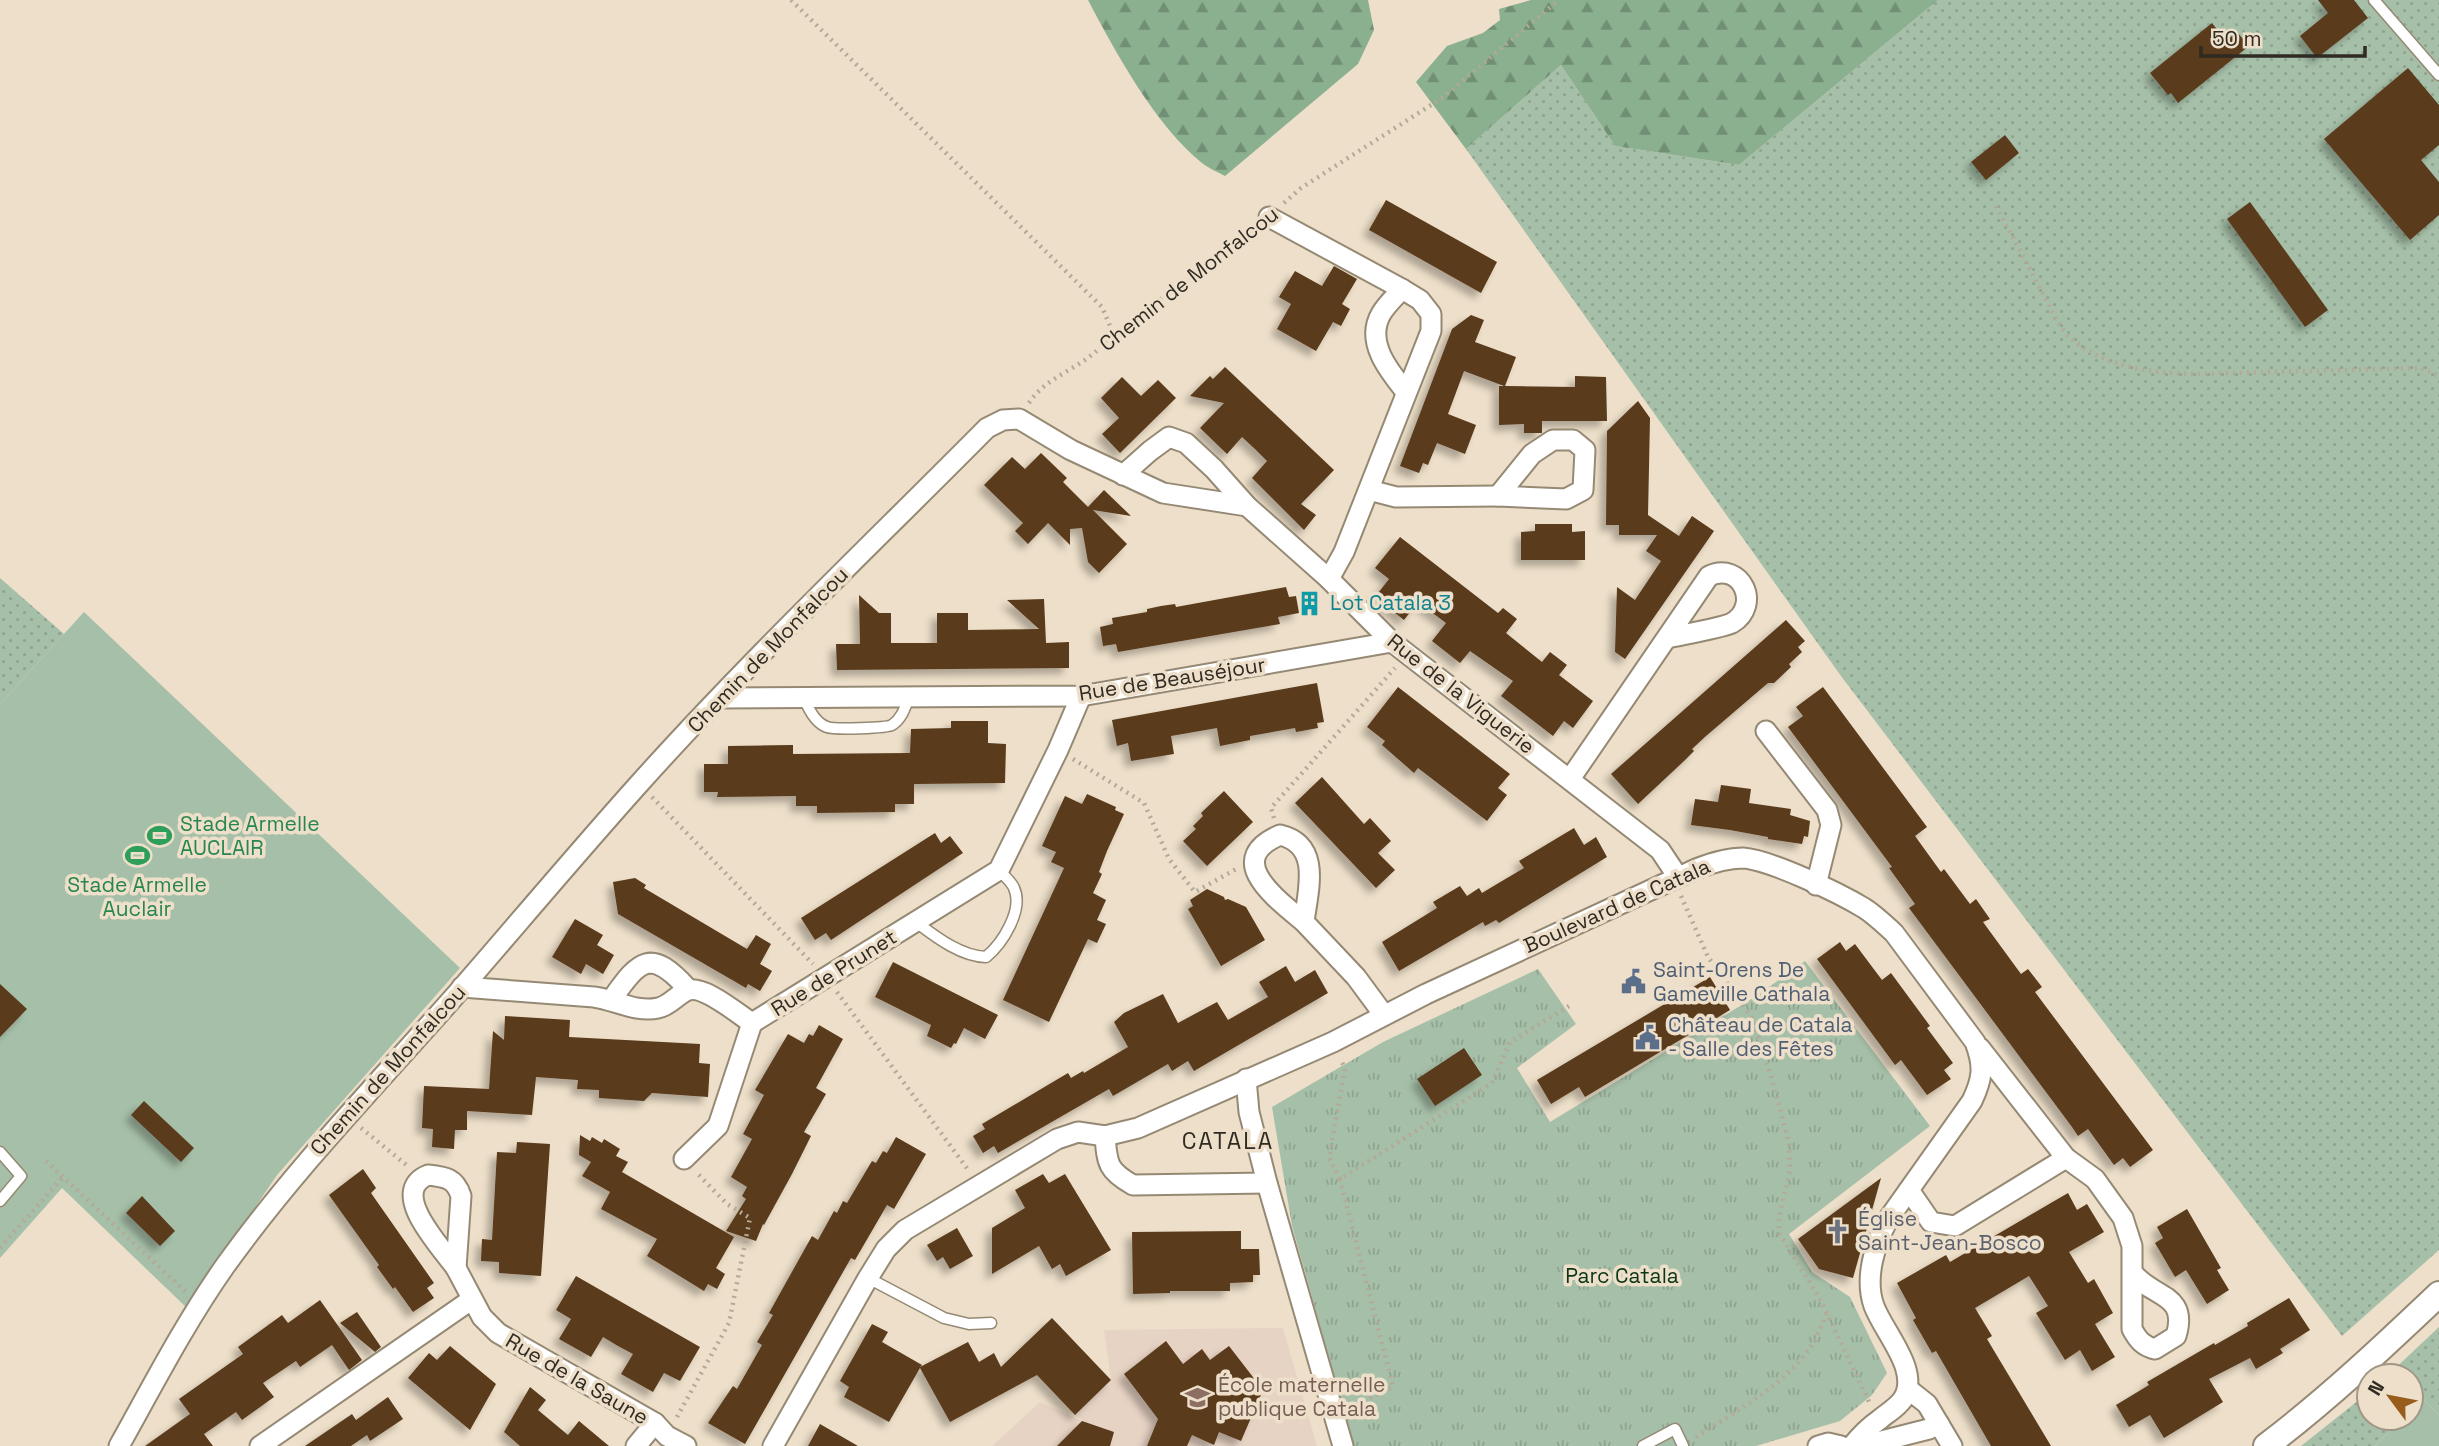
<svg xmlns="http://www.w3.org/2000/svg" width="2439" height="1446" font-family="'Space Grotesk',sans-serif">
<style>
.education{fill:#e7d3c4}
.grass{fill:url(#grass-dots)}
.forest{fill:url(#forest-firs)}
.park{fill:url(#park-tufts)}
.garden{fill:#a6bfa8}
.building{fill:#5a3a1c;filter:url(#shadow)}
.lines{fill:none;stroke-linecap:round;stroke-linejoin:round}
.service-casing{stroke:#958974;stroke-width:13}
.minor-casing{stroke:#958974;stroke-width:23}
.tertiary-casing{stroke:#958974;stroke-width:28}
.path{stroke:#b4a897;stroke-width:4.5;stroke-dasharray:2 5;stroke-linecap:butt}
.service{stroke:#fff;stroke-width:10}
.minor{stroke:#fff;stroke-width:19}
.tertiary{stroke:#fff;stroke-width:24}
.labels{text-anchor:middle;stroke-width:7;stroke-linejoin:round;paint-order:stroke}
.street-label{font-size:21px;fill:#2f2a22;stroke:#eddfc9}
.culture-label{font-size:21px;fill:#0d838f;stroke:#eddfc9;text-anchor:start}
.leisure-label{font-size:21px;fill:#27864d;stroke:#eddfc9;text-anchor:start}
.service-label{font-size:21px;fill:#4e5e75;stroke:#eddfc9;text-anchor:start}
.worship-label{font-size:21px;fill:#5b616d;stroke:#eddfc9;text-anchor:start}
.park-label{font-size:21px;fill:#093615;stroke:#eddfc9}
.education-label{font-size:21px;fill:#785e54;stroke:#eddfc9;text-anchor:start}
.neighbourhood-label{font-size:23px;letter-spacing:2px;fill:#2f2a22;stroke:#eddfc9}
</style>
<defs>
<pattern id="grass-dots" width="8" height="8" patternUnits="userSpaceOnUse" patternTransform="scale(1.75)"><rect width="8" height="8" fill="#a6bfa8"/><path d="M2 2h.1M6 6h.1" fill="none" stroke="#8fa490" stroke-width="1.8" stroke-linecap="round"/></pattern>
<pattern id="forest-firs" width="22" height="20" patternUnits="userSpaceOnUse" patternTransform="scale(1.75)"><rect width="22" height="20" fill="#8ab08f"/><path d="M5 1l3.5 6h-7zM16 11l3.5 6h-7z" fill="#718f74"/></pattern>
<pattern id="park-tufts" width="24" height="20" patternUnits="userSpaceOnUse" patternTransform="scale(1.75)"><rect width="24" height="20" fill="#a6bfa8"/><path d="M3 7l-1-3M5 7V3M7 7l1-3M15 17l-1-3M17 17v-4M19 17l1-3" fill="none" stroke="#8fa490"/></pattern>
<filter id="shadow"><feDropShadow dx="-6" dy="6" stdDeviation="3.5" flood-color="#0004"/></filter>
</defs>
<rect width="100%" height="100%" fill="#eddfc9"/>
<polygon class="education" points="1283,1328 1317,1446 992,1446 1040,1402 1084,1422 1075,1415 1111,1380 1104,1330"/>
<g class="grass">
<polygon points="1938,0 2439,0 2439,1250 2342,1336 1841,676 1466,149 1561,65 1615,146 1739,165"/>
<polygon points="0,578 64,634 0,704"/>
<polygon points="2439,1327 2439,1415 2423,1399 2411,1410 2411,1376 2387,1376"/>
<polygon points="2369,1392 2369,1418 2403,1418 2375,1446 2301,1446"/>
</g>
<g class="forest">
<path d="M1088 0H1368L1374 30 1358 64 1225 176C1218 172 1208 168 1202 163 1155 125 1116 53 1088 0Z"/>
<polygon points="1531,0 1938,0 1739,165 1615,146 1561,65 1466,149 1416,82 1447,46 1483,33 1500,20 1499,9"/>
</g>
<polygon class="park" points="1805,961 1930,1126 1789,1234 1812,1272 1850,1297 1887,1373 1872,1395 1840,1421 1756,1446 1354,1446 1292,1226 1272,1107 1383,1042 1538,969 1576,1024 1517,1068 1550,1122 1758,995"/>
<g class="garden">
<polygon points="84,612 460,968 277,1175 187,1308 62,1188 0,1258 0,704"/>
<polygon points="2423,1399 2439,1415 2439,1446 2375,1446 2403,1418 2411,1418 2411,1410"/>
</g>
<g class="building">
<polygon points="2318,0 2354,0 2368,18 2317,58 2300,36 2328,13"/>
<polygon points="2212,23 2226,41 2237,32 2249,46 2178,103 2171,93 2168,95 2150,73"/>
<polygon points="2408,68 2439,105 2439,145 2421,160 2439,182 2439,215 2410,240 2324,139"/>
<polygon points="2005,135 2019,153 1986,180 1971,162"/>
<polygon points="1386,200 1497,262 1481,293 1369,230"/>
<polygon points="2250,202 2328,310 2305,327 2227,219"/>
<polygon points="1334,266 1357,279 1342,304 1350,309 1341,326 1333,322 1316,351 1277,329 1291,304 1279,297 1295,271 1322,286"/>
<polygon points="1471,315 1484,320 1475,342 1516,357 1505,386 1575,387 1575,376 1606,377 1607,421 1542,421 1542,433 1524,433 1524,424 1499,425 1499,386 1504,386 1464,371 1448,414 1476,425 1465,454 1437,443 1428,465 1423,463 1419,473 1400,466 1452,329"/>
<polygon points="1225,367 1334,470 1301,504 1316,515 1304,530 1252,478 1267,461 1255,449 1242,437 1227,454 1200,428 1224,403 1190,396 1210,376 1213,379"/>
<polygon points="1122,377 1141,396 1158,380 1176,398 1120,453 1102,434 1119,418 1101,398"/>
<polygon points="1638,401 1650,418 1648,515 1679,536 1692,516 1714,531 1625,659 1615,652 1617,587 1635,600 1661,561 1646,551 1657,535 1619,535 1619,525 1606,525 1607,431"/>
<polygon points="1041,453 1067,478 1063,482 1088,507 1104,490 1131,516 1093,510 1127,544 1099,573 1088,562 1082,528 1070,529 1070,545 1048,523 1028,544 1015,531 1023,523 984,485 1012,457 1025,469"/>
<polygon points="1535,524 1572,524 1572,532 1585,531 1585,560 1521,560 1521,532 1535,531"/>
<polygon points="1400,537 1498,613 1503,608 1517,619 1506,633 1542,662 1550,652 1567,665 1559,675 1593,701 1573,728 1564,721 1553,736 1501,696 1513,681 1470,651 1460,663 1432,641 1446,623 1418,602 1404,620 1375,597 1389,579 1375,568"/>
<polygon points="1286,587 1289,597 1296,596 1299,613 1278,617 1280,624 1118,652 1116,644 1103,646 1100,627 1113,624 1112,618 1147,612 1147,609 1161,606 1175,604 1176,607"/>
<polygon points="859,595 879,613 891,613 891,643 937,643 937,613 968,613 968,630 1039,629 1007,600 1044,599 1046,643 1069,642 1069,668 837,670 836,644 860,644"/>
<polygon points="1786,620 1805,641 1798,647 1802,652 1789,664 1791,667 1774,683 1768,683 1706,736 1692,749 1694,751 1684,761 1638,804 1611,774"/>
<polygon points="1317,683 1324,722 1317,723 1318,728 1296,732 1295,728 1250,736 1250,740 1220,746 1217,728 1171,736 1174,754 1131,761 1128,743 1117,746 1112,720"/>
<polygon points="1398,687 1510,774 1498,788 1507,795 1487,821 1418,768 1414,773 1382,745 1385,741 1367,727"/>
<polygon points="1823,687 1927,827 1915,836 1941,872 1944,869 1970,904 1976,899 1990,919 1983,922 2021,974 2028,969 2042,987 2035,992 2153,1150 2130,1167 2123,1158 2114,1165 2088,1129 2078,1136 2072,1127 1909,908 1915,904 1889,868 1892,867 1788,727 1803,716 1796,707"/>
<polygon points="951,721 988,721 988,743 1006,744 1005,783 914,784 914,804 895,804 895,812 817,813 817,806 796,806 796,796 717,797 718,792 704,792 704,764 728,764 728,746 793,745 793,754 910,753 911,729 951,728"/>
<polygon points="1322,777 1364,824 1370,818 1391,841 1378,853 1395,870 1376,888 1295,803"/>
<polygon points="1721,785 1751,789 1749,803 1791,809 1790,815 1810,821 1808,837 1804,836 1802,844 1768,839 1768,837 1730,830 1691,825 1695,799 1718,802"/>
<polygon points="1224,791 1253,822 1207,866 1183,841 1196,829 1193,826 1203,816 1201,813"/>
<polygon points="1087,794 1116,807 1115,810 1124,814 1107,851 1099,872 1102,874 1093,893 1106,900 1097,920 1106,924 1097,943 1088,939 1049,1022 1003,1000 1064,868 1051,862 1056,852 1042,846 1065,796 1082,804"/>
<polygon points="1574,828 1584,845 1596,837 1607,857 1499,923 1496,920 1485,926 1483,922 1399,971 1382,942 1437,908 1433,902 1460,886 1467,896 1479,888 1482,893 1497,884 1524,868 1519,861"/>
<polygon points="935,833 941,843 950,836 963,853 831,940 826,933 815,940 801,918"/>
<polygon points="635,878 646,885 644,888 747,949 756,935 771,944 760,964 772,971 760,991 748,984 746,988 618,914 613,882"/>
<polygon points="1207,889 1224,897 1225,900 1228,899 1246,907 1265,940 1221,966 1188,909 1193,906 1190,900"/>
<polygon points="575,919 603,935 597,945 614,955 603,974 586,964 581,974 552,957"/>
<polygon points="1840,942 1846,951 1855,944 1882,980 1891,973 1930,1026 1927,1028 1953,1063 1944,1070 1951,1079 1927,1095 1901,1060 1895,1065 1817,959"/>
<polygon points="893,962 998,1015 985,1039 964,1028 956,1044 954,1043 951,1048 927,1036 931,1025 875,997"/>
<polygon points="1286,966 1295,982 1315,970 1328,993 1194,1071 1188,1061 1172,1071 1168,1064 1113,1096 1109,1089 998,1153 994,1146 983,1153 973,1136 985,1129 982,1124 1068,1073 1071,1078 1083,1071 1084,1073 1128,1047 1114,1022 1124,1013 1163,994 1178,1023 1217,1002 1228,1020 1268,997 1259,982"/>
<polygon points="1710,977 1730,1010 1585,1097 1579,1087 1551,1104 1537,1080"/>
<polygon points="0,984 27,1009 0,1037"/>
<polygon points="505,1016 570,1020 569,1037 700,1044 699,1063 710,1064 708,1097 652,1093 644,1101 599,1098 599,1090 577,1089 578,1080 536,1077 532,1115 467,1111 467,1130 455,1130 454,1149 432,1147 433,1129 422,1128 424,1086 489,1089 493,1031 504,1040"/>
<polygon points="819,1025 843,1039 816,1088 826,1094 804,1132 811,1136 792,1174 764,1225 763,1224 756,1241 726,1231 746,1199 742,1196 747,1187 731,1177 752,1139 743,1134 764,1095 755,1090 788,1034 804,1043 809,1034 813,1036"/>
<polygon points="1464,1048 1482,1075 1435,1106 1417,1079"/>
<polygon points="144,1101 194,1148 181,1162 131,1115"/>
<polygon points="580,1135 590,1141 592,1137 602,1143 604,1139 620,1149 616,1156 628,1162 622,1172 734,1237 716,1268 725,1274 717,1289 708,1284 704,1291 647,1256 657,1239 601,1209 610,1192 582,1176 591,1162 579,1155"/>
<polygon points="896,1137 926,1154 894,1209 887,1205 855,1260 851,1258 745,1444 708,1423 733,1386 737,1389 762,1345 757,1342 773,1315 769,1313 812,1236 818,1240 834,1211 837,1213 843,1201 847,1203 872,1161 876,1163 883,1151 887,1153"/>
<polygon points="517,1142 550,1144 541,1276 499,1273 499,1262 481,1261 482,1239 492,1240 497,1152 516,1153"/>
<polygon points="363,1169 376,1188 371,1193 434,1283 427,1288 434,1298 413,1312 395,1287 393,1289 377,1267 379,1265 329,1195"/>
<polygon points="1043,1174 1049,1183 1065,1174 1111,1250 1066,1276 1060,1264 1052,1269 1039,1246 992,1274 992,1228 1025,1208 1015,1190"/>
<polygon points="1881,1178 1853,1278 1819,1269 1798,1239"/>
<polygon points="2068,1193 2077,1210 2087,1204 2104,1232 2069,1252 2088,1283 2094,1279 2113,1313 2095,1324 2115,1357 2092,1371 2080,1350 2065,1360 2036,1313 2048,1306 2029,1276 1975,1308 1992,1336 1987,1339 2051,1446 1991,1446 1936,1351 1932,1353 1913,1320 1916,1318 1897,1283 1946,1255 1950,1262"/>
<polygon points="142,1196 175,1231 160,1246 126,1213"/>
<polygon points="2187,1209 2221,1268 2217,1270 2229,1290 2207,1304 2186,1270 2175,1277 2155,1243 2163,1238 2157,1227"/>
<polygon points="957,1228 973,1256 950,1269 943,1257 937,1261 927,1245"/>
<polygon points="1241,1231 1241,1249 1259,1249 1260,1275 1253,1275 1253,1282 1230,1283 1230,1291 1170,1291 1170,1293 1133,1294 1132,1232"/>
<polygon points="576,1276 700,1347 680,1381 664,1373 653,1392 621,1374 633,1354 618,1346 603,1337 591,1357 559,1339 571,1319 556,1310"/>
<polygon points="2289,1298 2310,1330 2280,1349 2283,1353 2256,1369 2250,1358 2209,1379 2223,1402 2164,1438 2150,1415 2129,1427 2116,1405 2149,1385 2147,1382 2214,1343 2215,1345 2248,1326 2247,1323"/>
<polygon points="320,1300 362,1360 349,1370 332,1345 300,1367 296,1361 263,1383 274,1397 242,1420 236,1412 204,1434 213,1446 145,1446 190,1414 179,1399 243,1354 238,1347 282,1315 288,1323"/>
<polygon points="357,1312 381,1347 375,1352 340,1323"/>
<polygon points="1052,1318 1111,1380 1075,1415 1037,1375 950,1422 920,1368 889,1422 844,1397 849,1387 840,1381 872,1324 888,1332 882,1342 922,1365 920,1367 968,1342 979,1362 994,1353 1001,1367"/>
<polygon points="1166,1341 1183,1364 1202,1349 1210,1360 1229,1346 1263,1390 1241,1441 1219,1432 1214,1445 1192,1435 1187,1446 1147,1446 1158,1419 1124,1374"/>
<polygon points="450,1346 496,1384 470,1430 408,1378 429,1353 437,1360"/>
<polygon points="530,1387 546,1400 538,1410 568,1435 579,1421 609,1446 520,1446 504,1432"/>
<polygon points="388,1397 403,1419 370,1441 367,1435 351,1446 305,1446 352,1414 356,1420"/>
<polygon points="1082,1421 1114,1432 1110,1446 1057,1446"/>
<polygon points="820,1424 858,1446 808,1446"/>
</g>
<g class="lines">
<defs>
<g id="service">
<polyline points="2374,0 2439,75"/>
<path d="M804 698C808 708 815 723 827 727 834 730 887 728 892 725 902 719 905 707 909 697"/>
<path d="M916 922C936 937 960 956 986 957 1002 944 1024 910 1014 888 1011 881 1004 876 999 870"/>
<polyline points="0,1152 21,1176 0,1201"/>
<polyline points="868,1278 944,1318 969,1324 991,1323"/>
<polyline points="1643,1446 1675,1429 1683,1446"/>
</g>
<g id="minor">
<polyline points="1269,217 1402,289 1420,300 1431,314 1431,331 1344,552 1329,579"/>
<path d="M1402 289C1395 297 1386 305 1381 314 1365 342 1389 371 1406 392"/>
<polygon points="1553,440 1573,440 1585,450 1583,490 1566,499 1498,496 1532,454"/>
<polyline points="1123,475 1150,451 1169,437 1186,443 1214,469 1247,506 1329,579 1392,642 1660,850 1678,877"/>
<polyline points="1369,490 1396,497 1498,496"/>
<polyline points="720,698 1081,696 1392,642"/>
<polyline points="1766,731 1827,810 1831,825 1816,885"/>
<path d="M1570 779 1709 576C1741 561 1762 605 1732 623 1722 628 1680 635 1667 638"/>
<path d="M1304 922C1277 899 1222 860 1280 835 1322 845 1308 890 1304 922L1356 977 1384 1015"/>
<path d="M462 987 594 997C615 1000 637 1013 658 1008 669 1006 676 996 686 991 702 983 738 1014 752 1023L999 870 1058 750 1081 696"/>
<path d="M612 999C640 959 651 948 688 989"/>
<path d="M1980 1048 2066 1158 2095 1179 2123 1218 2132 1246V1329C2138 1340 2143 1346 2155 1349L2176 1336C2189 1293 2152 1298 2133 1273"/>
<polyline points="1246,1079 1249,1112 1267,1183 1343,1446"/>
<polyline points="684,1159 718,1126 752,1023"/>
<path d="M428 1175C446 1177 455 1178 461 1196L456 1268C442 1248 387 1192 428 1175Z"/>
<path d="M1267 1183 1133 1185C1108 1171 1107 1164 1105 1136L1138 1128 1333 1042 1426 994 1696 869C1711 863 1726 858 1743 858 1771 860 1839 893 1864 908 1875 915 1884 924 1894 933L1975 1042C1984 1066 1983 1078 1972 1101L1889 1218C1875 1243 1864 1278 1874 1306 1884 1333 1921 1371 1903 1399 1897 1408 1887 1413 1879 1420 1869 1427 1860 1436 1852 1446"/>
<polyline points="1909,1190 1931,1222 1955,1226 2066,1158"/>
<polyline points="456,1268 482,1317 498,1333 655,1423 667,1436 686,1446"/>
<polyline points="1908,1389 1927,1404 1952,1446"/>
<path d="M119 1446C153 1385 185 1323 225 1266 296 1167 381 1080 461 989 520 921 578 852 638 785 749 661 870 546 987 428L1003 420 1019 419 1071 450 1163 493 1247 506"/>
<polyline points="260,1446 471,1300"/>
<polyline points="636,1446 655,1423"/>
<polyline points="773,1446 868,1278 886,1249 905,1230 1057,1139 1078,1132 1105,1136"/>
<polyline points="1818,1446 1828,1443 1841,1446"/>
<polyline points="1862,1446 1929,1429 1939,1424"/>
</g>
<path id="tertiary" d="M2266 1446C2328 1399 2383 1347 2439 1294"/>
</defs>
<use href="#service" class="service-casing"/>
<use href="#minor" class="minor-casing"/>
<use href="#tertiary" class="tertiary-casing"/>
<g class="path">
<polyline points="791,0 1102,307 1110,326 1104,343"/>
<polyline points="1284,203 1301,188 1442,98 1559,0"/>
<path d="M1996 206C2011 235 2027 263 2042 292 2050 307 2058 327 2071 338 2103 367 2152 373 2193 374L2421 368 2439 376"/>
<path d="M1029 403C1047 375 1084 368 1104 343L1253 228"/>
<polyline points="1073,759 1144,803 1169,859 1195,892 1238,868"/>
<polyline points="652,797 813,964"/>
<polyline points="1274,818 1271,808 1395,668"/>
<polyline points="1681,896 1708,957 1751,1016 1771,1076 1789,1143 1790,1171 1779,1217 1779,1233 1821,1301 1870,1404"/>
<polyline points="837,992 969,1171"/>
<polyline points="361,1128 409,1167"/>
<polyline points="46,1161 186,1292"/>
<polyline points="1340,1179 1329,1158 1345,1068 1340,1059"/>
<polyline points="0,1248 63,1177"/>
<polyline points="1351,1407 1393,1387 1340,1179 1492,1083 1510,1042 1569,1006"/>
<polyline points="677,1417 729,1323 750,1218 727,1204 697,1173"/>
<path d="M1696 1437C1735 1412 1782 1387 1810 1348 1817 1338 1821 1325 1827 1314"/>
</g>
<use href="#service" class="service"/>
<use href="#minor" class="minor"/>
<use href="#tertiary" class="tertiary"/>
</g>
<defs>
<symbol id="building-bare" viewBox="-9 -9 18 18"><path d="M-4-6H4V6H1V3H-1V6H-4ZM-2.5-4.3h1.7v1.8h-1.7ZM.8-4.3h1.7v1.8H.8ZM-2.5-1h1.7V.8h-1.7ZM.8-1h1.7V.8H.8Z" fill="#0f9aa8" stroke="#eddfc9" stroke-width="2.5" paint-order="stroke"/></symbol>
<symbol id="stadium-bare" viewBox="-9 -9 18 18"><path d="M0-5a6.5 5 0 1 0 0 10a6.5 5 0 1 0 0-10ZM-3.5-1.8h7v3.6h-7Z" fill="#2e9e5b" stroke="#eddfc9" stroke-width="2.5" paint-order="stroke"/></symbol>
<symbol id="civic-bare" viewBox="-9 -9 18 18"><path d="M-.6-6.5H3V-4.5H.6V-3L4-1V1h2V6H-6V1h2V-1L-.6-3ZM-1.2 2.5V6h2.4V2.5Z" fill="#5c6f8a" stroke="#eddfc9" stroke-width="2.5" paint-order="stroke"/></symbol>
<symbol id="church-bare" viewBox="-9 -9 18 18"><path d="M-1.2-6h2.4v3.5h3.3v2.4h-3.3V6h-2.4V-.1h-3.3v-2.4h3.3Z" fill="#6b7280" stroke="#eddfc9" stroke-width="2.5" paint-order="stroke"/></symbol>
<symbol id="school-bare" viewBox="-9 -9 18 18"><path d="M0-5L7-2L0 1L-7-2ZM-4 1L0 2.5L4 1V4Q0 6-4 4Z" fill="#8d6e63" stroke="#eddfc9" stroke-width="2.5" paint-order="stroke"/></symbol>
</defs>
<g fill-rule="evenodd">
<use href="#building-bare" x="1292" y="586" width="35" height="35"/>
<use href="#stadium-bare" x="142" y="818" width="35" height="35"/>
<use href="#stadium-bare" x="120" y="838" width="35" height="35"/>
<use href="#civic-bare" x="1616" y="964" width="35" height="35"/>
<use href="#civic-bare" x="1630" y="1020" width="35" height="35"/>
<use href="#church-bare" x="1820" y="1214" width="35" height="35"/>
<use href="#school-bare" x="1180" y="1380" width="35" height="35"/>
</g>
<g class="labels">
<g class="street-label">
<text transform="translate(1189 279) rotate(-38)" y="7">Chemin de Monfalcou</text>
<text transform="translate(768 650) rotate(-46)" y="7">Chemin de Monfalcou</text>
<text transform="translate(1172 679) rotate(-9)" y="7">Rue de Beauséjour</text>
<text transform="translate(1461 694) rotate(38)" y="7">Rue de la Viguerie</text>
<text transform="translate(1617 906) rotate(-24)" y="7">Boulevard de Catala</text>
<text transform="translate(834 973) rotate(-32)" y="7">Rue de Prunet</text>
<text transform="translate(388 1070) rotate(-48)" y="7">Chemin de Monfalcou</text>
<text transform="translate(577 1379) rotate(30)" y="7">Rue de la Saune</text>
</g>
<g class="culture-label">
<text x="1330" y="610">Lot Catala 3</text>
</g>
<g class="leisure-label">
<text x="180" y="831">Stade Armelle<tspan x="180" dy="24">AUCLAIR</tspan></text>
<text x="137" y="892" text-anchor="middle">Stade Armelle<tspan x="137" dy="24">Auclair</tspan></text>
</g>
<g class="service-label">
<text x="1653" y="977">Saint-Orens De<tspan x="1653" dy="24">Gameville Cathala</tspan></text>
<text x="1668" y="1032">Château de Catala<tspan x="1668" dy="24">- Salle des Fêtes</tspan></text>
</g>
<g class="worship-label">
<text x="1858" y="1226">Église<tspan x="1858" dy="24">Saint-Jean-Bosco</tspan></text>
</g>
<g class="park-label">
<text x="1622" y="1283">Parc Catala</text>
</g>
<g class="education-label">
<text x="1218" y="1392">École maternelle<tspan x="1218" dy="24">publique Catala</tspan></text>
</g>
<g class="neighbourhood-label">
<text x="1228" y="1149">CATALA</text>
</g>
</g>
<g transform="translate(2390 1397) rotate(302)"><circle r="33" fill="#eddfc9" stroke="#a19786" stroke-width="2"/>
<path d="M0-5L12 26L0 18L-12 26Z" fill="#985c1d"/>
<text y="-10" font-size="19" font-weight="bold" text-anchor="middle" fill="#2f2a22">N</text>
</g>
<path d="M2201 46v10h164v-10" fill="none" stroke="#2f2a22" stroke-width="3.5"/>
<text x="2212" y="46" font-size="21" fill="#2f2a22" stroke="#eddfc9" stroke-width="5" paint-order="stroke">50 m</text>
</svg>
